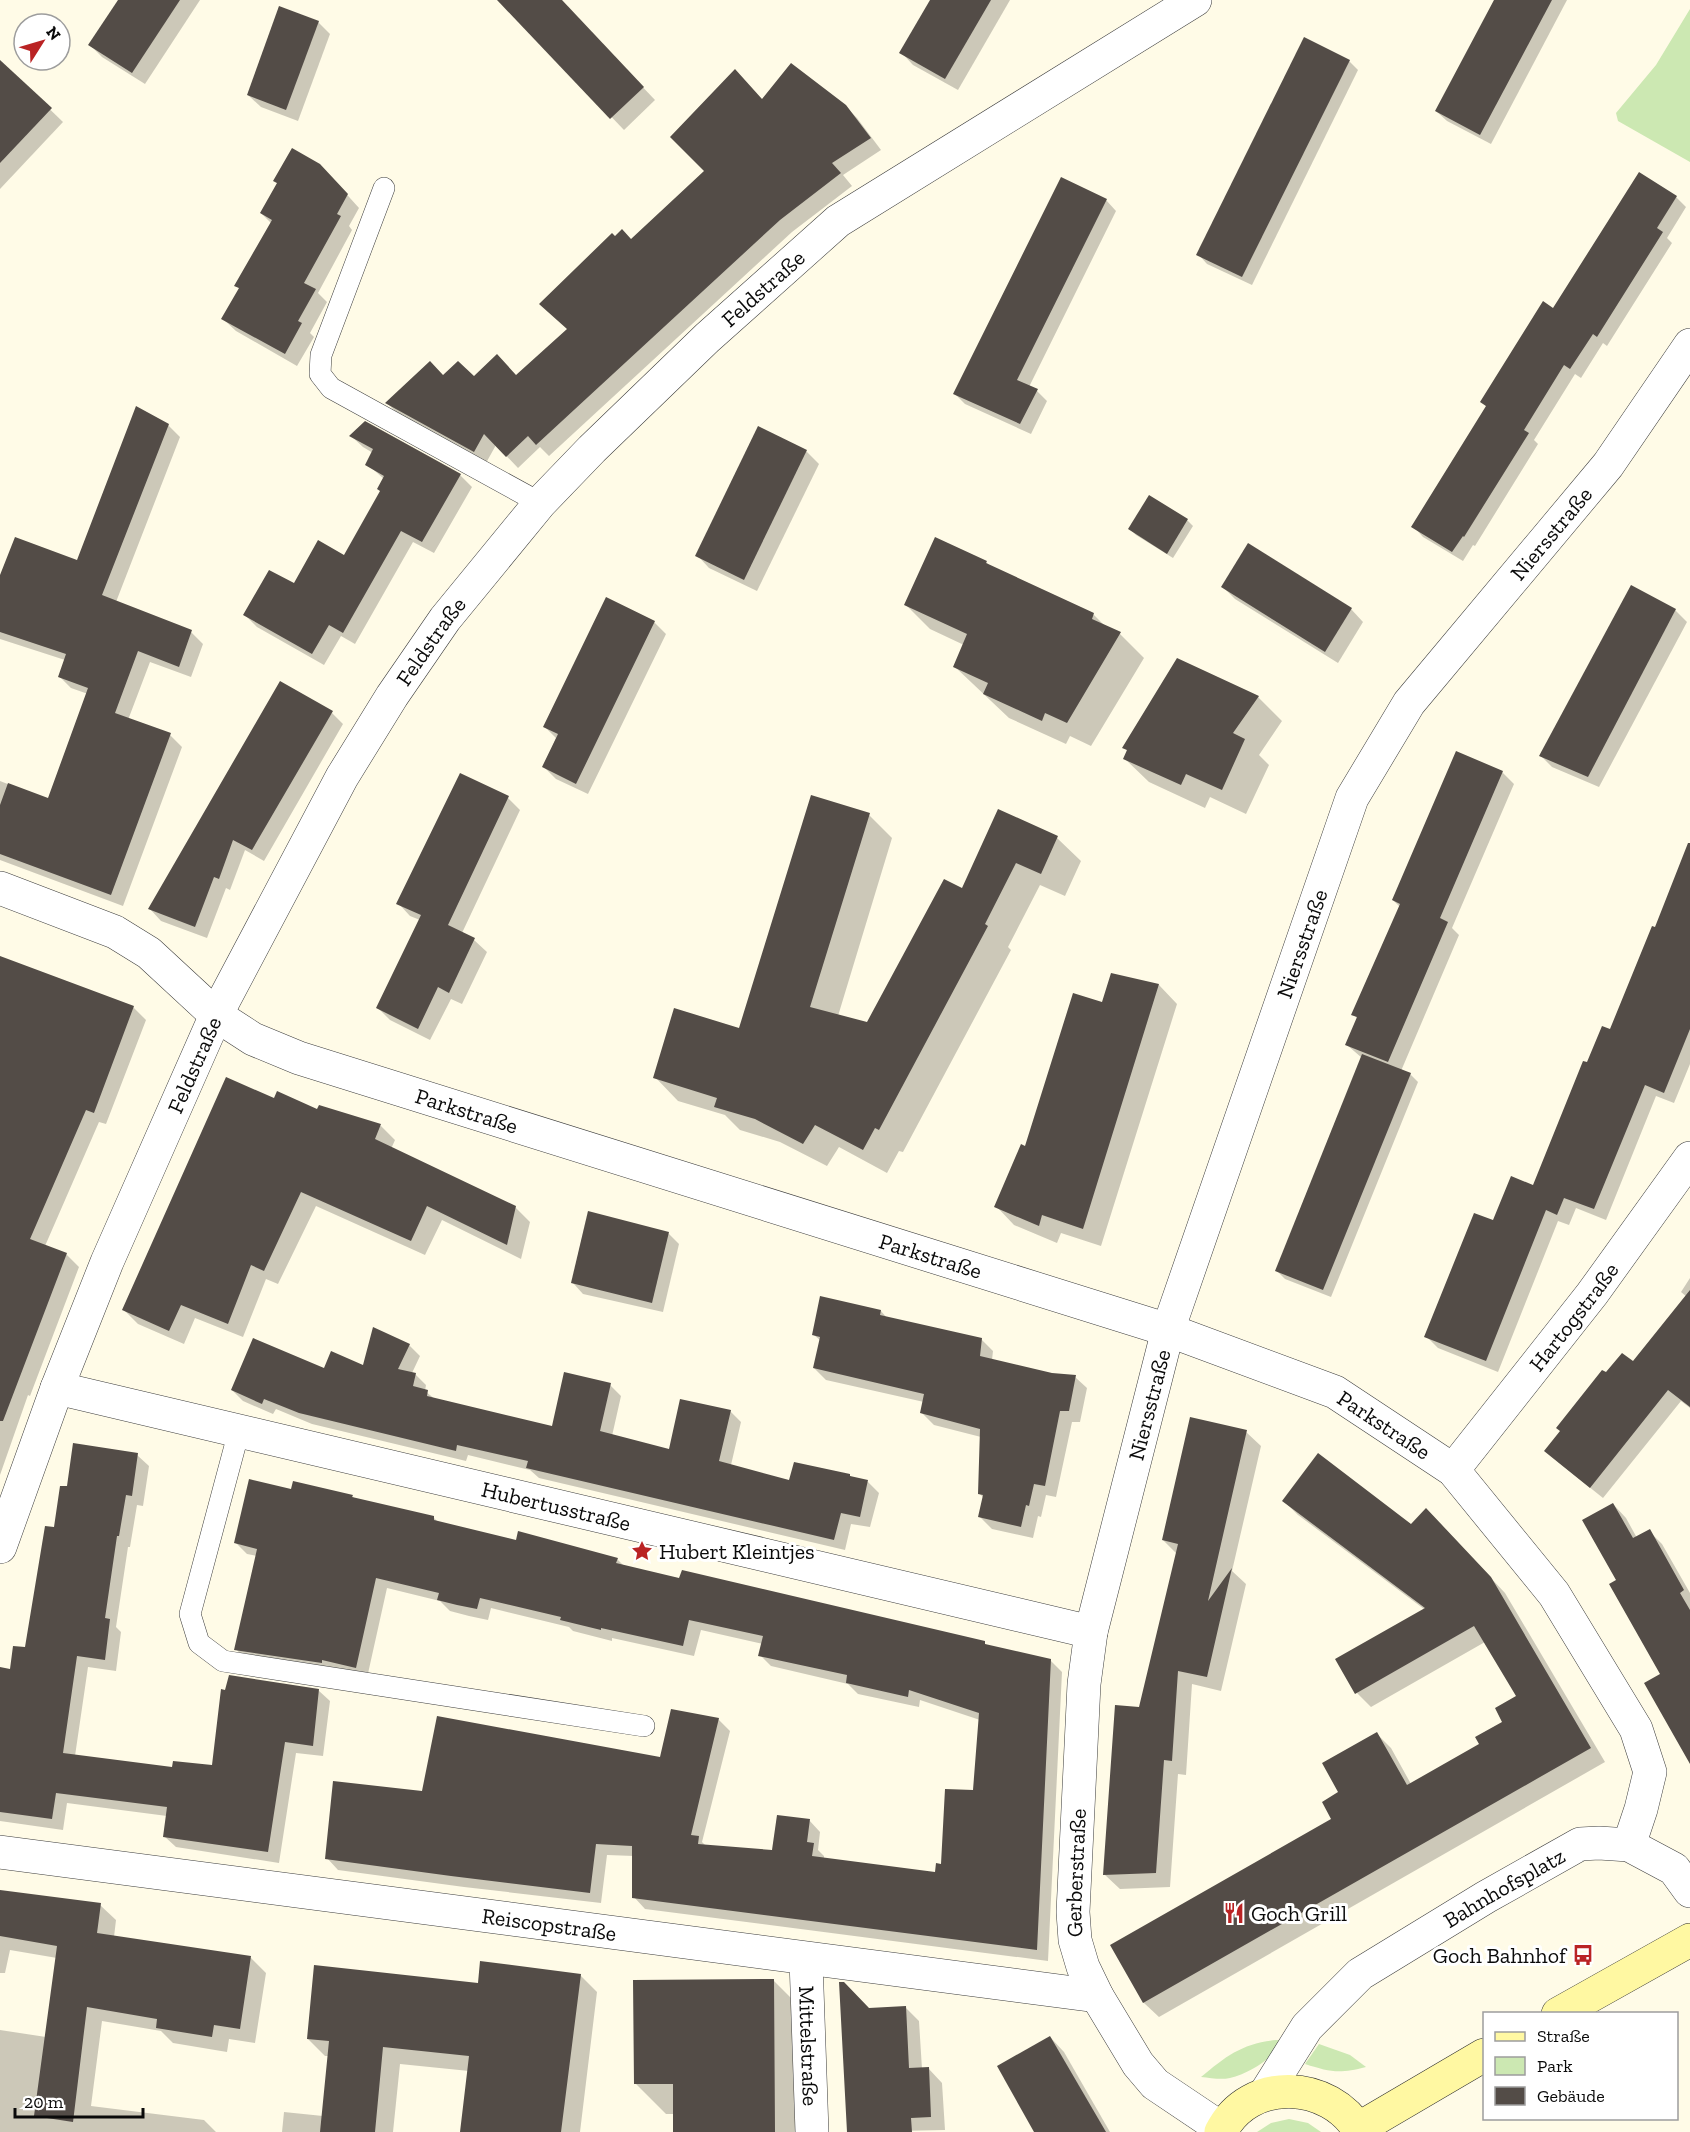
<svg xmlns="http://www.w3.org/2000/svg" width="1690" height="2132" font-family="'Zilla Slab',serif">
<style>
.green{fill:#cce8b2}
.shadow{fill:#0003}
.building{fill:#534c47}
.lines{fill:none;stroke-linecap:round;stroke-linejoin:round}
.lane-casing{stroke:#3d3d3d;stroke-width:22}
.street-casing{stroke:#3d3d3d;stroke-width:34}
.secondary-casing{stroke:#2c2c2c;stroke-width:34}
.lane{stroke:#fff;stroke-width:21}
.street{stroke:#fff;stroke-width:33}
.secondary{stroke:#fff8a2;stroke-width:33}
.labels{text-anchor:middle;stroke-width:6;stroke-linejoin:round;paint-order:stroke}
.street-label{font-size:22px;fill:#0a0a0a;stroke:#fff}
.poi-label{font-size:22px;fill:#0a0a0a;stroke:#fff;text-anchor:start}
</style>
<rect width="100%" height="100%" fill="#fffbe7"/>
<g class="green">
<polygon points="1690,9 1690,162 1618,121 1616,113 1656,65"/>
<path d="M1276 2040 1286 2041C1273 2057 1251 2073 1230 2078 1221 2080 1211 2078 1201 2077 1226 2056 1243 2043 1276 2040Z"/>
<path d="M1319 2044 1350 2055 1366 2067C1339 2074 1330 2072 1305 2064Z"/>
<polygon points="1289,2119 1308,2123 1321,2132 1257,2132 1271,2123"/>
</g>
<g class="shadow">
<polygon points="119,0 200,0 145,84 102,57 90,45"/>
<polygon points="518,0 560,0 655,100 624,130 510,11"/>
<polygon points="932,0 1010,0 958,90 913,65 901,52"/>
<polygon points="1495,0 1567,0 1491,144 1447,121 1436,111"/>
<polygon points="318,22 330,34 298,121 261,107 248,95"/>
<polygon points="1349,61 1358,70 1252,285 1207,264 1198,254"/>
<polygon points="4,65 63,122 0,189 0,69"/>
<polygon points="762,100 845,106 857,118 881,150 843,175 852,186 792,232 549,456 540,447 518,468 496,445 486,463 398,414 387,403 444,376 474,379 516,376 569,330 615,238 631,240 706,172"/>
<polygon points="332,178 359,208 349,226 352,230 318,293 327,302 310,333 314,337 297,366 236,331 223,319 240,289 236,286 272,224 261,213 278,184 274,181"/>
<polygon points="1676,197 1686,207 1667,238 1672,243 1607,346 1603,343 1581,378 1575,374 1534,440 1538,444 1475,546 1473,545 1463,561 1423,537 1413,526 1487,407 1482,402 1553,310"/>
<polygon points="1106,200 1116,211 1029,387 1037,391 1047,401 1031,434 965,404 955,394"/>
<polygon points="168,425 180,437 116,602 191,632 203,644 191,677 150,662 128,720 170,735 182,747 123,906 0,860 0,781 49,800 88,694 71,688 59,676 65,660 0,639 0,579 78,562"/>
<polygon points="759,428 806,451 819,464 757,591 709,568 697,555"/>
<polygon points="351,436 460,475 472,487 434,553 413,542 355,644 341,636 324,665 257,627 245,615 344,557 381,491 384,479 367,464 373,453 363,447"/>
<polygon points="1187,520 1193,526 1173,558 1136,535 1130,529"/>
<polygon points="986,562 991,567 1093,614 1107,628 1120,634 1144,658 1091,746 1070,736 1066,744 1009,718 954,666 964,645 930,629 906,605"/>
<polygon points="1223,587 1351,609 1363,622 1338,663 1235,599"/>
<polygon points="1631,587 1675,610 1687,622 1599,787 1552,767 1541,756"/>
<polygon points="654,622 666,634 588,794 556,779 544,767 556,738 545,727"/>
<polygon points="1177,660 1258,697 1282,721 1259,755 1269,765 1246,814 1210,797 1205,808 1149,782 1124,758 1128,752 1124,747"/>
<polygon points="332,713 343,724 264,861 245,850 230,890 226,888 207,938 161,921 150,909"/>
<polygon points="1502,772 1514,784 1452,928 1459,935 1401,1071 1410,1074 1418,1082 1331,1297 1285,1279 1277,1271 1362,1058 1347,1045 1358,1019 1353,1014 1400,907 1393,900"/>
<polygon points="508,798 520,810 462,933 474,940 487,952 462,1004 451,999 430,1040 390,1020 378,1008 420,920 410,916 398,903"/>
<polygon points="999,811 1057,838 1081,861 1065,896 1040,885 1008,947 1011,950 903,1152 899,1151 887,1173 839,1147 827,1166 780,1142 740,1130 725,1115 678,1101 655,1077 740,1029 869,815 892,838 838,1016 868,1024 963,890"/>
<polygon points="0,957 133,1007 146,1020 106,1124 99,1122 45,1246 66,1254 79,1267 30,1396 28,1395 0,1475"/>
<polygon points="1159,985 1177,1004 1101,1246 1061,1233 1057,1243 1014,1225 996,1206 1103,1004"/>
<polygon points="1690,1018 1690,1064 1674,1103 1656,1096 1606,1220 1576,1208 1569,1225 1558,1221 1498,1372 1438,1348 1426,1336 1494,1222 1534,1187 1588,1064 1611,1031"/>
<polygon points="275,1100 318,1111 320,1107 381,1126 395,1140 391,1149 515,1207 530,1222 521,1259 442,1220 425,1255 316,1206 278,1284 266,1279 243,1337 195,1318 184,1344 138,1324 124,1310"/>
<polygon points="668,1233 679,1244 663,1312 583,1294 573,1283"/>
<polygon points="1690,1278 1690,1408 1681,1401 1603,1498 1558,1462 1606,1375 1633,1363 1687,1297 1681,1292"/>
<polygon points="881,1311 887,1318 981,1339 993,1351 992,1360 1052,1374 1075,1377 1087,1388 1080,1422 1072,1422 1056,1497 1046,1495 1041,1517 1038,1516 1033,1538 992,1529 980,1517 984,1498 979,1493 981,1437 934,1425 922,1413 924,1402 826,1380 814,1368 821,1341 814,1335"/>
<polygon points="409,1345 420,1356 412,1373 415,1374 426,1385 425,1391 436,1400 553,1428 610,1385 621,1396 612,1436 670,1451 730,1411 741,1422 731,1465 791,1482 849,1475 852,1478 868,1482 879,1493 870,1527 851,1524 845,1550 539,1478 530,1470 468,1455 466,1461 312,1424 276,1409 273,1414 243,1401 232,1390 325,1370 364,1367"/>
<polygon points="1246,1432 1261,1446 1232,1571 1246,1584 1221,1691 1192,1684 1186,1775 1178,1774 1170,1887 1120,1889 1105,1875 1140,1708 1177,1554 1163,1540"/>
<polygon points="137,1455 149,1466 143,1506 137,1505 130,1547 128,1547 116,1627 121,1632 116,1671 88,1667 75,1756 173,1769 214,1767 318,1690 330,1701 323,1756 296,1753 279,1863 176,1847 164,1836 167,1816 67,1803 63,1830 0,1821 0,1683 27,1649 55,1529 68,1488"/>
<polygon points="292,1491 352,1496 356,1500 434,1518 438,1522 517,1542 617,1559 625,1567 984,1643 988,1646 1050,1660 1062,1672 1048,1961 645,1909 634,1897 634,1856 607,1855 601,1903 464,1887 338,1870 327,1858 424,1793 661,1759 718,1719 730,1731 702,1842 706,1846 773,1852 809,1820 820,1832 818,1850 824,1856 824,1859 936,1874 942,1865 974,1791 980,1720 920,1700 919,1707 858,1694 848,1684 771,1666 760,1655 763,1644 701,1630 694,1656 612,1638 612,1641 573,1631 569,1627 491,1608 488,1620 469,1616 450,1611 440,1601 387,1588 367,1678 247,1661 236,1649 257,1556 247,1554 236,1543"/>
<polygon points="1284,1501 1412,1526 1441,1525 1505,1593 1605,1762 1159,2017 1144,2003 1112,1946 1333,1819 1340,1792 1377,1734 1391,1748 1411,1784 1481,1744 1504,1722 1518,1696 1485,1642 1371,1707 1357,1693 1424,1609 1298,1515"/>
<polygon points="1613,1504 1626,1518 1637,1538 1649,1531 1662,1544 1690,1593 1690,1762 1662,1674 1618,1580"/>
<polygon points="0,1891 100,1905 116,1920 114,1937 251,1958 266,1973 255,2043 229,2039 227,2052 173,2043 161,2031 102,2021 91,2106 204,2120 216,2132 0,2132 0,2030 46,2037 57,1958 10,1950 5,1973 0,1973"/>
<polygon points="580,1975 597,1992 580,2132 461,2132 469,2071 400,2064 393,2132 282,2132 284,2112 323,2116 329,2056 325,2056 308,2039 479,1984"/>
<polygon points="774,1981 804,2011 805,2132 675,2132 675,2114 666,2114 636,2084"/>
<polygon points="905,2007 919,2021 922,2069 928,2068 942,2083 945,2130 848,2132 869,2010"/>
<polygon points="1050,2037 1064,2052 1110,2132 1036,2132"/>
</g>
<g class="building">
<polygon points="118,0 180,0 132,73 88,45"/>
<polygon points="497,0 562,0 644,87 610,119"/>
<polygon points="930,0 991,0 945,79 899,53"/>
<polygon points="1494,0 1552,0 1480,135 1435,111"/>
<polygon points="279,6 319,21 286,110 247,95"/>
<polygon points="1304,37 1350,60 1242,277 1196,255"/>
<polygon points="0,60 52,108 0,163"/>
<polygon points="791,63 846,105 871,138 832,163 841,173 780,220 536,445 528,436 506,457 484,434 474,452 385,403 430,361 443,375 458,361 474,376 497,354 516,375 567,329 539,304 612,233 615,236 622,229 631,239 704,171 670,137 735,69 762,99"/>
<polygon points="292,148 320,164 348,194 337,214 341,216 304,283 316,289 298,321 302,323 285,354 221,319 239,288 234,286 272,220 260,213 277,183 273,181"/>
<polygon points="1639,172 1677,196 1657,228 1663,232 1597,337 1593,334 1570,369 1564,365 1524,430 1529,433 1464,537 1463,536 1452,552 1411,527 1486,406 1480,402 1543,301 1553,308"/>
<polygon points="1061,177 1107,199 1017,380 1038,389 1020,424 953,394"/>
<polygon points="136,406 169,424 102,595 192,630 179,667 138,651 115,713 171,733 111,895 0,854 0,805 8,783 48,798 88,688 58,677 66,654 0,632 0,575 15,537 77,560"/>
<polygon points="365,421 461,474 422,542 401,531 343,633 329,625 312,654 243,615 269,570 294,583 318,540 344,555 380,491 377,489 384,476 365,465 373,449 349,436"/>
<polygon points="758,426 807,450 744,580 695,556"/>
<polygon points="1149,495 1188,519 1167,554 1128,529"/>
<polygon points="935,537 987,561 986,563 1094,613 1092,619 1121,632 1067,723 1045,713 1042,721 983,694 988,683 953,667 967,634 904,605"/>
<polygon points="1248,543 1352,608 1325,652 1221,587"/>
<polygon points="1631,585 1676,609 1588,777 1539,756"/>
<polygon points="606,597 655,621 576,784 542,767 558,734 543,727"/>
<polygon points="1177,658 1259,696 1233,733 1245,739 1222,790 1186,774 1181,785 1123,759 1127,750 1122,748"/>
<polygon points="280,681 333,711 252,850 233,840 219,879 214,877 195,927 148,909"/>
<polygon points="1456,751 1503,771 1440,918 1448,922 1388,1062 1345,1045 1357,1017 1351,1015 1400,904 1392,900"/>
<polygon points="460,773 509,796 448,925 475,938 449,993 438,987 418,1029 376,1008 421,915 396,904"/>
<polygon points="811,795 870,813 810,1007 867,1022 944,879 962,888 998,809 1058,836 1041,874 1016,863 985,924 988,926 879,1130 875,1128 863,1150 815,1125 803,1144 755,1119 714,1107 717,1098 653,1078 674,1008 739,1028"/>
<polygon points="1688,843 1690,843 1690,1029 1664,1093 1645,1085 1594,1209 1564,1198 1557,1215 1546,1210 1486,1361 1424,1337 1474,1213 1493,1220 1511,1176 1533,1185 1583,1061 1587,1062 1602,1026 1610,1029 1652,926 1655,927"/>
<polygon points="0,956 134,1006 94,1113 86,1110 30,1239 67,1253 3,1421 0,1421"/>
<polygon points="1111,973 1159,984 1083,1229 1042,1215 1039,1226 994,1207 1021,1144 1025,1146 1073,993 1102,1002"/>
<polygon points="1362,1054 1411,1073 1323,1290 1275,1271"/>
<polygon points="226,1077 274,1098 277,1091 317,1109 319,1105 381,1124 375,1139 516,1206 507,1245 427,1206 411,1241 301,1192 264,1271 251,1265 228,1324 181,1305 169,1331 122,1310"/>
<polygon points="588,1211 669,1232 652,1303 571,1283"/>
<polygon points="1690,1290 1690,1407 1668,1390 1590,1488 1544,1451 1560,1431 1556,1428 1602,1370 1606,1372 1622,1353 1633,1361"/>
<polygon points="820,1296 881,1310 880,1315 982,1338 980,1356 1052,1373 1076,1375 1069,1411 1060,1411 1045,1486 1034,1484 1029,1506 1026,1505 1021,1527 978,1517 983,1495 978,1494 980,1429 920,1413 924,1394 813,1368 820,1337 812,1335"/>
<polygon points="373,1327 410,1344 398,1369 416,1373 413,1386 428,1390 427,1396 552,1426 564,1372 611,1383 600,1431 669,1449 680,1399 731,1410 719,1461 789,1480 794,1462 850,1474 850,1476 868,1480 860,1517 841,1513 834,1540 526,1468 528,1461 457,1445 456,1451 299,1413 264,1399 262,1404 231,1390 253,1338 324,1368 331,1351 363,1365"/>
<polygon points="1190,1417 1247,1430 1208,1601 1232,1568 1207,1677 1178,1671 1172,1761 1164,1760 1156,1873 1103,1875 1115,1705 1139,1707 1178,1544 1162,1540"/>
<polygon points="73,1443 138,1453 132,1496 126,1495 119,1536 117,1536 105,1618 110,1619 105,1660 77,1656 63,1753 172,1767 173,1761 212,1765 221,1689 225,1690 229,1675 319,1689 313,1746 285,1742 268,1852 163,1837 167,1807 56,1793 52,1819 0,1812 0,1667 10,1669 13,1646 25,1647 45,1526 54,1527 60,1486 67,1486"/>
<polygon points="1318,1453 1411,1524 1426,1508 1491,1577 1591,1748 1143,2003 1110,1945 1331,1819 1322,1802 1338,1792 1322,1763 1377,1732 1407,1785 1479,1744 1475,1737 1502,1722 1495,1708 1516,1696 1474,1626 1355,1694 1335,1659 1425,1608 1282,1501"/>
<polygon points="249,1479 291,1489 293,1481 353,1495 352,1497 434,1516 434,1520 516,1540 518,1531 618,1558 616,1563 679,1578 682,1570 985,1641 985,1644 1051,1659 1037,1950 632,1898 632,1846 596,1844 590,1893 451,1876 325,1859 333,1781 422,1791 437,1716 660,1757 671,1709 719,1718 691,1835 699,1836 698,1844 772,1850 777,1815 810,1819 807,1842 814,1843 812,1856 935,1872 936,1863 941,1864 945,1789 973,1790 979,1713 909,1690 908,1697 846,1683 847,1675 758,1656 763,1636 689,1620 683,1646 601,1628 601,1630 560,1620 561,1617 480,1598 477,1609 457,1605 437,1600 439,1593 376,1578 356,1668 322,1660 322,1663 234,1650 257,1549 234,1543"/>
<polygon points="1613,1503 1633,1538 1650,1529 1684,1590 1680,1593 1690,1610 1690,1764 1644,1683 1660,1674 1609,1584 1616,1580 1582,1520"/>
<polygon points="0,1890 101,1903 97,1933 251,1956 240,2029 214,2025 212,2037 156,2028 157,2019 87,2007 73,2122 34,2116 57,1946 0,1936"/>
<polygon points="480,1961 581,1974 561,2132 460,2132 469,2056 383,2047 375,2132 320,2132 329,2041 307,2039 314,1965 478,1983"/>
<polygon points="774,1979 775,2132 673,2132 673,2084 634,2084 633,1980"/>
<polygon points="839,1982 844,1982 869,2008 906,2006 909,2068 929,2067 931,2117 911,2118 912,2132 847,2132"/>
<polygon points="1050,2036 1106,2132 1034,2132 997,2066"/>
</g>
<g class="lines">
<defs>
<g id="lane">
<polyline points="384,188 321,355 320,374 331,388 540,503"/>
<polyline points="239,1431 190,1614 199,1643 223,1661 644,1726"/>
</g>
<g id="street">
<path id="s1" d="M0 888 115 932 149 953 216 1015 253 1039 299 1058 1168 1330 1335 1392 1453 1470 1554 1594 1636 1729 1650 1772 1641 1809 1629 1845"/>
<path id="s2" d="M57 1388 1091 1632"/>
<path id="s3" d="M1453 1470 1592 1294 1690 1158"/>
<path id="s4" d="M0 1547 57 1388 107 1262 216 1015 342 777 392 696 445 619 540 503 592 449 707 338 838 221 1195 0"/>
<path id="s5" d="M0 1852C366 1898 731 1950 1097 1996"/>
<path id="s6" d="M806 1960 812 2132"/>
<path id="s7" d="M1265 2094 1307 2027 1360 1974 1486 1897 1580 1844 1599 1843 1629 1845 1674 1869 1690 1891"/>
<path id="s8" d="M1222 2129 1155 2084 1138 2064 1097 1996 1083 1967 1075 1940 1073 1912 1084 1684 1091 1632 1168 1330 1352 798 1409 703 1608 465 1690 345"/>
</g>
<g id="secondary">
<polyline points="1558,2014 1690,1940"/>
<polyline points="1358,2129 1484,2055"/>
<path d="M1221 2132C1249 2076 1330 2080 1360 2132"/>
</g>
</defs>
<use href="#lane" class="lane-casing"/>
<use href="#street" class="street-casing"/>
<use href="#secondary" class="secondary-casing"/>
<use href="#lane" class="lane"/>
<use href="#street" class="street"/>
<use href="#secondary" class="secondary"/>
</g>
<defs>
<symbol id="sight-bare" viewBox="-9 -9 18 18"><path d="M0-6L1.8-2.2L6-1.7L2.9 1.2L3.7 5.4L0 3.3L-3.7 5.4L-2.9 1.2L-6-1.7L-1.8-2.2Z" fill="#ba2324" stroke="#fff" stroke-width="2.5" paint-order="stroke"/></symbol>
<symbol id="restaurant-bare" viewBox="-9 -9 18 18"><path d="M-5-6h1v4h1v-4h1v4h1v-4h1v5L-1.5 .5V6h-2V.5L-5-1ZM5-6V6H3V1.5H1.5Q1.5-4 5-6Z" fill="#ba2324" stroke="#fff" stroke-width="2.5" paint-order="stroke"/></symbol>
<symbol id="bus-bare" viewBox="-9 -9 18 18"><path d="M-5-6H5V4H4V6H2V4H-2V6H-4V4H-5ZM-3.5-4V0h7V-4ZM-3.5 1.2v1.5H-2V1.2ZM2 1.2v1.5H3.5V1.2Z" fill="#ba2324" stroke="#fff" stroke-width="2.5" paint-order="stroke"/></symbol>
</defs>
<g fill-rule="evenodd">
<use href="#sight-bare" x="627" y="1536" width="30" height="30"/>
<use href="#restaurant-bare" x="1219" y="1898" width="30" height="30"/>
<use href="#bus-bare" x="1568" y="1940" width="30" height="30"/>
</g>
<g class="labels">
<g class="street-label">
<text dy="8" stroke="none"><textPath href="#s4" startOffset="1492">Feldstraße</textPath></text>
<text dy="8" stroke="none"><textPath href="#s8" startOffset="1762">Niersstraße</textPath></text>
<text dy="8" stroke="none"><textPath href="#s4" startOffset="1006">Feldstraße</textPath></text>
<text dy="8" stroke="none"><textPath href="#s8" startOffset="1276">Niersstraße</textPath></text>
<text dy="8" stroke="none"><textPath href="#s4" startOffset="520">Feldstraße</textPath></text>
<text dy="8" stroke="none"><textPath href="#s1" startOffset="524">Parkstraße</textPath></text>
<text dy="8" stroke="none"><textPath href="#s1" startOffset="1010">Parkstraße</textPath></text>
<text dy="8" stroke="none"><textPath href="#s3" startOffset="195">Hartogstraße</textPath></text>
<text dy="8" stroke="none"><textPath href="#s8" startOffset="790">Niersstraße</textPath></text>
<text dy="8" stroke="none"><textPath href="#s1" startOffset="1496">Parkstraße</textPath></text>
<text dy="8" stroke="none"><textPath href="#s2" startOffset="513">Hubertusstraße</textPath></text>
<text dy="8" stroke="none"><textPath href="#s8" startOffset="314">Gerberstraße</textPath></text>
<text dy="8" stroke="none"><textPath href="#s7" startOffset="322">Bahnhofsplatz</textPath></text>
<text dy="8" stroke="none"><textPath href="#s5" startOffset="554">Reiscopstraße</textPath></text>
<text dy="8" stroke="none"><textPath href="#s6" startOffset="86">Mittelstraße</textPath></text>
</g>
<g class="poi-label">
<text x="659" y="1559">Hubert Kleintjes</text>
<text x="1251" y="1921">Goch Grill</text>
<text x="1566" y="1963" text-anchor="end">Goch Bahnhof</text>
</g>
</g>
<rect x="1483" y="2012" width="195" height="108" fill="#ffffff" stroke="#9d9d9d" stroke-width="1.5"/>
<rect x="1495" y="2032" width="30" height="9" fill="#fff8a2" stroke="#9d9d9d" stroke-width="1.5"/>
<text x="1537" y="2042" font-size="18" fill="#0a0a0a">Straße</text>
<rect x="1495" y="2057" width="30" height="18" fill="#cce8b2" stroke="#9d9d9d" stroke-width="1.5"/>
<text x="1537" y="2072" font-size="18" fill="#0a0a0a">Park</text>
<rect x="1495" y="2087" width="30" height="18" fill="#534c47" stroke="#9d9d9d" stroke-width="1.5"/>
<text x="1537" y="2102" font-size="18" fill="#0a0a0a">Gebäude</text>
<g transform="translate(42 42) rotate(53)"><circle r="28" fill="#ffffff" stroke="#9d9d9d" stroke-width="1.5"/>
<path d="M0-4.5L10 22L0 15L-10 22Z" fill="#ba2324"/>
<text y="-9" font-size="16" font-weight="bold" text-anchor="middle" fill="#0a0a0a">N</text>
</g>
<path d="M15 2108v9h128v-9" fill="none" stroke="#0a0a0a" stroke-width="3"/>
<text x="24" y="2108" font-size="18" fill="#0a0a0a" stroke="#ffffff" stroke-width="4.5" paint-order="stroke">20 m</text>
</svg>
